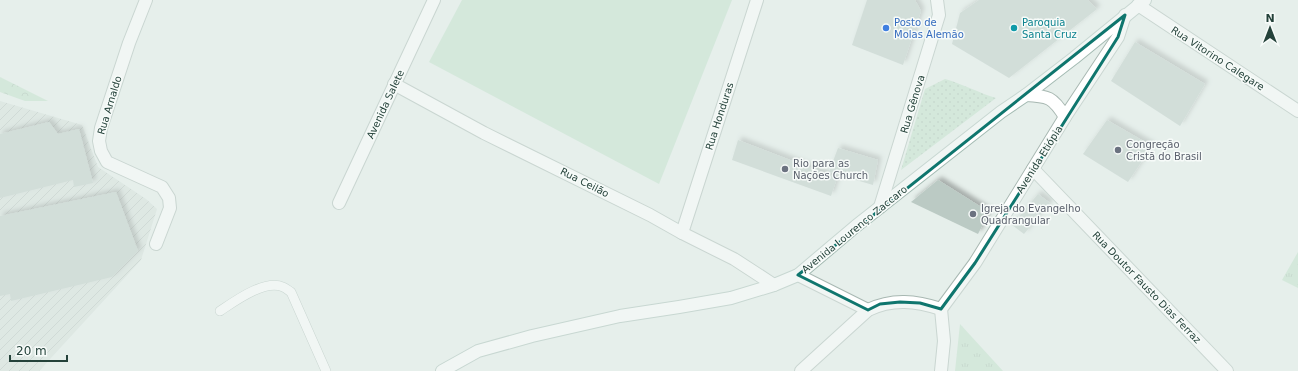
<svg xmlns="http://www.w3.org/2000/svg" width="1298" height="371" font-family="'DejaVu Sans',sans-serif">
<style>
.industrial{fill:url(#industrial-furrows)}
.grass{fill:url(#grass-tufts)}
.forest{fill:url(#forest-crowns)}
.park{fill:url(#park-dots)}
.pitch{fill:#bfe0c8}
.building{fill:#bbcac4;filter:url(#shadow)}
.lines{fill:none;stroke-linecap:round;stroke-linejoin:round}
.lane-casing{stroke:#a8b8b2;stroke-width:10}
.street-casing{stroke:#a8b8b2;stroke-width:14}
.secondary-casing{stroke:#a4bbb3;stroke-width:14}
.lane{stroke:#fff;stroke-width:9}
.street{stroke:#fff;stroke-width:12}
.secondary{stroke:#fff;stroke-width:12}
.marked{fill:none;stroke:#0f766e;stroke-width:3;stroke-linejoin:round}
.shop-dot{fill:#3f7fe0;stroke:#f7fbf9;stroke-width:1.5}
.culture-dot{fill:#0f9aa8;stroke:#f7fbf9;stroke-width:1.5}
.worship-dot{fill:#6b7280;stroke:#f7fbf9;stroke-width:1.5}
.labels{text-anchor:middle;stroke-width:3;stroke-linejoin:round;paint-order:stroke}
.shop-label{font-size:10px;fill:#366cbe;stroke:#f7fbf9;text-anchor:start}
.culture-label{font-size:10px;fill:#0d838f;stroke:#f7fbf9;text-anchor:start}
.street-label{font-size:10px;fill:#24423a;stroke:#f7fbf9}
.worship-label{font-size:10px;fill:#5b616d;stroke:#f7fbf9;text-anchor:start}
</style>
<defs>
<pattern id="industrial-furrows" width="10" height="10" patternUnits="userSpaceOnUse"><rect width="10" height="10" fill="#d4dfda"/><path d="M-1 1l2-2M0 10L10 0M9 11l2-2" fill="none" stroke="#b6c1bc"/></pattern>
<pattern id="grass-tufts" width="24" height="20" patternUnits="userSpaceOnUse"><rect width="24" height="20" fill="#bfe0c8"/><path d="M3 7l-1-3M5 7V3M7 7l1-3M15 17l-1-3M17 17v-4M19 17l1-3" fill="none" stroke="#a4c1ad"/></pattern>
<pattern id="forest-crowns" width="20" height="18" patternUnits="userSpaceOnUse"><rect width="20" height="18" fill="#bfe0c8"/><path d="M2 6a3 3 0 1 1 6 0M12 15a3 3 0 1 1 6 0" fill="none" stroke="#a4c1ad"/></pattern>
<pattern id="park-dots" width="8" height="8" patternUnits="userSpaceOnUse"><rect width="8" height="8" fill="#bfe0c8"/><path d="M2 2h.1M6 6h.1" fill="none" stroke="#a4c1ad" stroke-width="1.8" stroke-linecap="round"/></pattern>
<filter id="shadow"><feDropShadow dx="3.5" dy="-3.5" stdDeviation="2" flood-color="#0004"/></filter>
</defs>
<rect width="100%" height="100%" fill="#e6efeb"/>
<polygon class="industrial" points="0,101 82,125 98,167 146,199 157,209 141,260 39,371 0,371"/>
<g class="grass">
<polygon points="1298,252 1298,288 1282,280"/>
<polygon points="960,324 1003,371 955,371"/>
</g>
<polygon class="forest" points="0,77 48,101 25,101 0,92"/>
<path class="park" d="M945 79C963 84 979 93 996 98L901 170 925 89Z"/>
<polygon class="pitch" points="462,0 732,0 659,184 429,62"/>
<g class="building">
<polygon points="867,0 915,0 921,11 903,65 852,45"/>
<polygon points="979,0 1088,0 1097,9 1009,78 952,44 960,13"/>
<polygon points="1135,42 1205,84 1180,126 1111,81"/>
<polygon points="1107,120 1152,146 1128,182 1083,154"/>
<polygon points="49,122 58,134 79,129 93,183 74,187 73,180 0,198 0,134"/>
<polygon points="738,140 837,178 831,196 732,160"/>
<polygon points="838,148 878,160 873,185 829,172"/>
<polygon points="938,180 989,212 978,234 911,202"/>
<polygon points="116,192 138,251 112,277 11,301 10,294 0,296 0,216"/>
<polygon points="1038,194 1050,203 1024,234 1012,225"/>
</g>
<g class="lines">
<defs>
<path id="lane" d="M220 311C235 301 265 279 283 287 286 288 289 291 291 292L326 371"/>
<g id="street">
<polyline points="146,0 129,43 101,128 99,141 101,151 107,162 162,187 169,198 170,208 156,244"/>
<polyline points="1138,5 1298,111"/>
<polyline points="394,84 484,133 650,215 682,233 734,259 774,285"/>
<path d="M1026 95C1048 96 1053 97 1065 117"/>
<polyline points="1033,169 1227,371"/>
<polyline points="339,203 434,0"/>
<polyline points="880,207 939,15 937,0"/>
<polyline points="682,233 757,0"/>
<polyline points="798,275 868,310"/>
<path d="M801 371 868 310C893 298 916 301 941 309"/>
<polyline points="941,371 944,341 941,309 975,263 1065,117 1118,37 1125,15"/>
</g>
<polyline id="secondary" points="442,371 478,351 532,336 620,316 679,307 731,298 774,285 798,275 856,226 1001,112 1026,95 1074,58 1145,0"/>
</defs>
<use href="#lane" class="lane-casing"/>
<use href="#street" class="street-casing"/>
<use href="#secondary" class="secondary-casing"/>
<use href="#lane" class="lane"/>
<use href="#street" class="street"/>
<use href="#secondary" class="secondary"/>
</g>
<path d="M0 0H1298V371H0ZM1125 15 1118 37 975 263 941 309 920 303 900 302 880 304 868 310 798 275Z" fill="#e6efeb" fill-opacity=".55" fill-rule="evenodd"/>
<path class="marked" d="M1125 15 1118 37 975 263 941 309 920 303 900 302 880 304 868 310 798 275Z"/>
<circle class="shop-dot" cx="886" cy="28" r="4"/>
<circle class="culture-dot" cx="1014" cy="28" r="4"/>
<g class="worship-dot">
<circle cx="1118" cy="150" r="4"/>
<circle cx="785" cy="169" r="4"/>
<circle cx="973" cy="214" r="4"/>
</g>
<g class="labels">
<g class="shop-label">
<text x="894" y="26">Posto de<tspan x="894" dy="12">Molas Alemão</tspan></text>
</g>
<g class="culture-label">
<text x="1022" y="26">Paroquia<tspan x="1022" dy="12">Santa Cruz</tspan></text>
</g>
<g class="street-label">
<text transform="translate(1218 58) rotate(33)" y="4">Rua Vitorino Calegare</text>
<text transform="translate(385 104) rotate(-65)" y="4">Avenida Salete</text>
<text transform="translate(912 104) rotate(-73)" y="4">Rua Gênova</text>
<text transform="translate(109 105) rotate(-73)" y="4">Rua Arnaldo</text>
<text transform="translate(719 116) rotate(-72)" y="4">Rua Honduras</text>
<text transform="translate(1039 159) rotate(-58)" y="4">Avenida Etiópia</text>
<text transform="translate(585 182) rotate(27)" y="4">Rua Ceilão</text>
<text transform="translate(854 229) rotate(-39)" y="4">Avenida Lourenço Zaccaro</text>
<text transform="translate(1147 287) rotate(46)" y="4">Rua Doutor Fausto Dias Ferraz</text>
</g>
<g class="worship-label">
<text x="1126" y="148">Congreção<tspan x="1126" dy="12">Cristã do Brasil</tspan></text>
<text x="793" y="167">Rio para as<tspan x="793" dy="12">Nações Church</tspan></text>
<text x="981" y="212">Igreja do Evangelho<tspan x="981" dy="12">Quadrangular</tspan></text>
</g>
</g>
<g transform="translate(1270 28)" stroke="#f7fbf9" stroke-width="3" paint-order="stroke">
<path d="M0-3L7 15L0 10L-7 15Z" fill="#24423a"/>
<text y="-6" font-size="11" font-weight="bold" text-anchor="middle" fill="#24423a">N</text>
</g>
<path d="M10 355v6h57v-6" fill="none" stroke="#24423a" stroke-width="2"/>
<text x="16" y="355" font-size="12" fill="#24423a" stroke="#f7fbf9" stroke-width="3" paint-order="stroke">20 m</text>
</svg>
